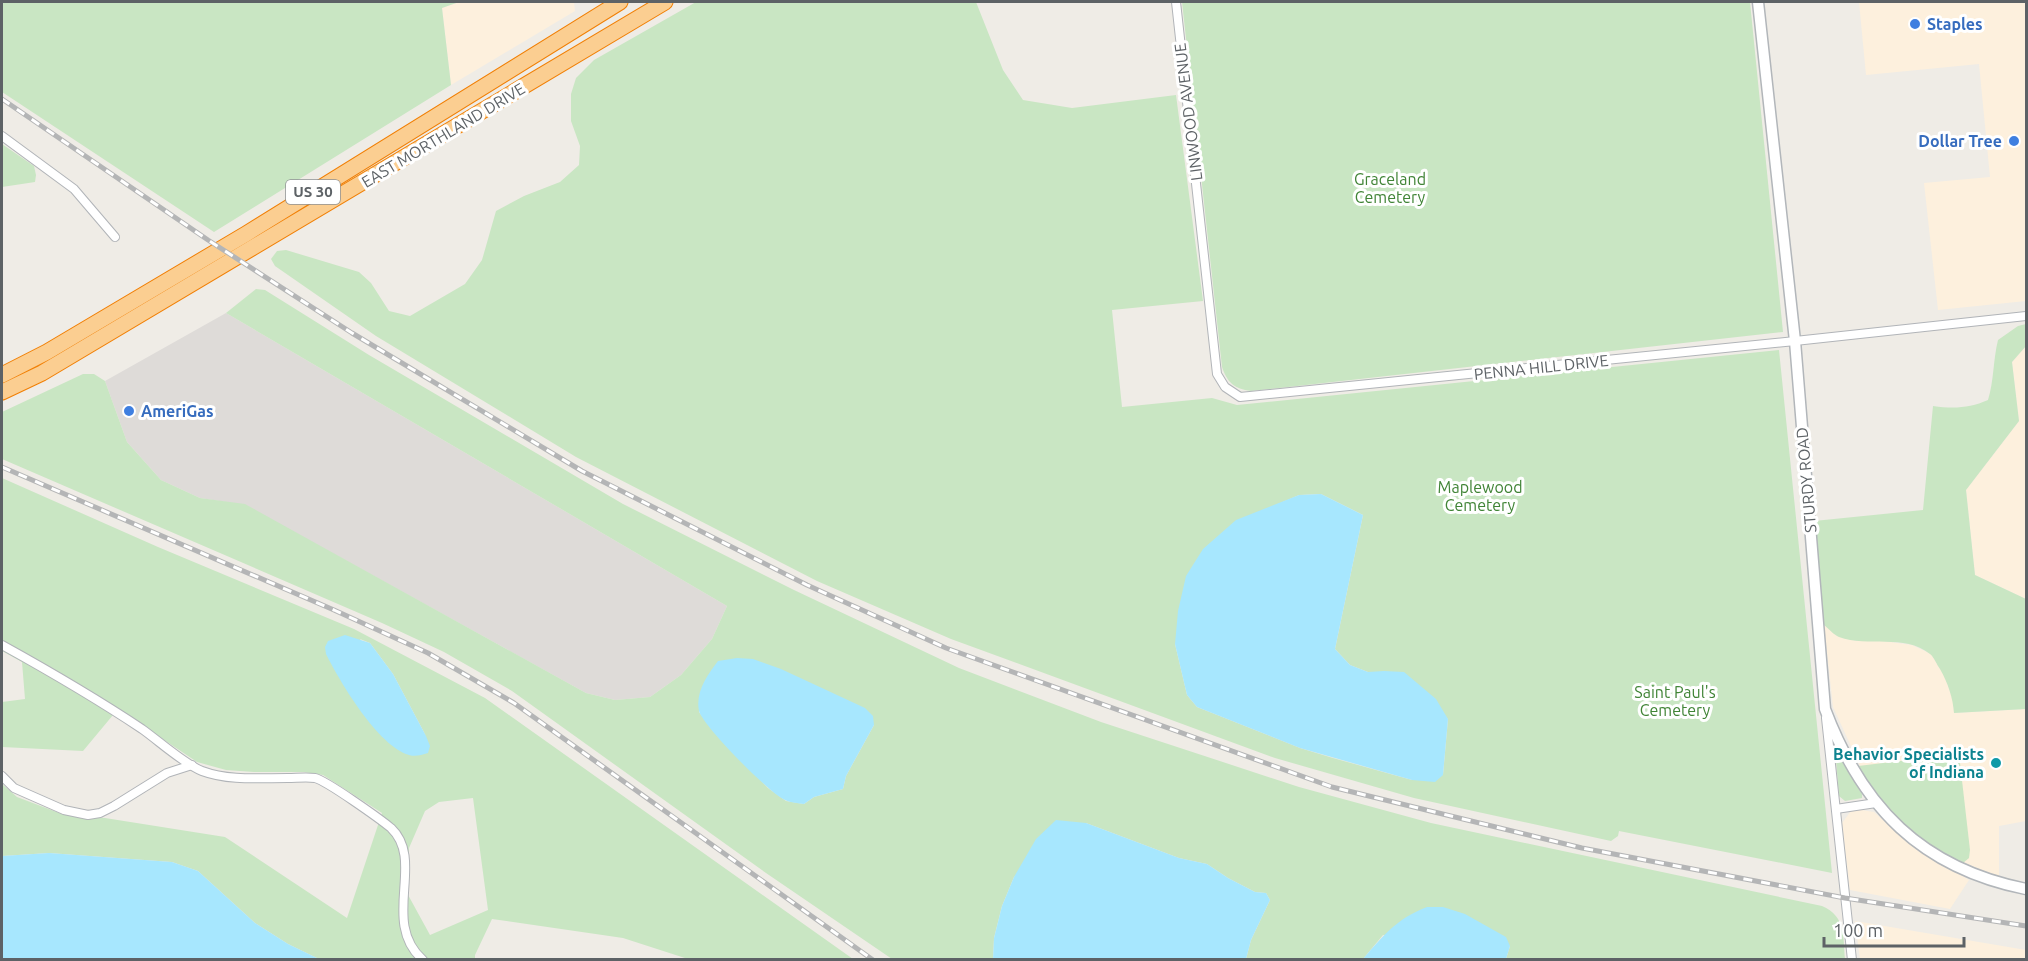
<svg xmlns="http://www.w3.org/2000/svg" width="2028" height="961" font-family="Ubuntu,sans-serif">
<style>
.commercial{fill:#fdf0dd}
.industrial{fill:#dedbd8}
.green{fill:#c9e6c3;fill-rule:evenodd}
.water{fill:#a7e7fe}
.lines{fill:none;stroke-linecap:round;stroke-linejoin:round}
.street-casing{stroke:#b1b4b8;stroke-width:10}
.secondary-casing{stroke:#b2b6ba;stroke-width:13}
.highway-casing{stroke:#f17f04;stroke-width:17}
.street{stroke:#fff;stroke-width:8}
.secondary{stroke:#fff;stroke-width:10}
.highway{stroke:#fbce91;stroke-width:15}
.rail-casing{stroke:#b4b5b6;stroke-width:5}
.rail{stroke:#fff;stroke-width:3;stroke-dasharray:9;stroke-linecap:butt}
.shop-dot{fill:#3f7fe0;stroke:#fff;stroke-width:2}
.culture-dot{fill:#0f9aa8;stroke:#fff;stroke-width:2}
.labels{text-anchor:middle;stroke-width:6;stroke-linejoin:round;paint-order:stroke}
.shield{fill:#fff;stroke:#8e9194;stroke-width:1.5}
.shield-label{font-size:15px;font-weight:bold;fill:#5d6266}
.shop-label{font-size:16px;font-weight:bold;fill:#366cbe;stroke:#fff;text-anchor:start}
.street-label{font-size:16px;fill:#5d6266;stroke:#fff}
.park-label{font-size:16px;fill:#408436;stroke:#fff}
.culture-label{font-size:16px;font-weight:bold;fill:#0d838f;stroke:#fff;text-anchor:end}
</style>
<rect width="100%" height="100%" fill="#efece6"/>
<g class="commercial">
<polygon points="459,2 574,2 575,11 451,85 442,8"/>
<polygon points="1859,2 2026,2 2026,301 1938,310 1924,183 1990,177 1979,64 1866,75"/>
<polygon points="2026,346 2026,599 1975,575 1966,490 2019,421 2012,362"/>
<polygon points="1824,625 1837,636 1856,641 1883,641 1912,645 1931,654 1944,675 1953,700 1954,713 2026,709 2026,821 1999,826 1999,877 1953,858 1867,781 1833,707"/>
<polygon points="1861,810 1874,812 1905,840 1969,880 1950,909 1850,890 1842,823 1851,811"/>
<polygon points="1855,921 2026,950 2026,959 1860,959"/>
</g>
<polygon class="industrial" points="226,313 727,606 712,639 681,675 650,697 615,700 586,693 245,505 200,498 161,480 127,442 105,381"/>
<g class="green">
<polygon points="2,2 459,2 442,8 451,85 214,232 2,92"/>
<path d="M696 2H976L1003 70 1023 100 1072 108 1176 95 1203 301 1112 310 1122 407 1212 398 1237 405 1779 350 1832 873 1619 831 1618 836 1611 841 1414 798 1275 758 951 639 817 581 576 457 376 336 275 266 271 259 277 251 286 250 359 272 371 283 389 311 410 316 465 284 482 260 496 211 524 196 560 182 579 165 580 146 571 121V94L576 78 594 60ZM1321 494 1363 515 1335 649 1350 665 1368 672 1448 719 1443 775 1412 780 1333 758 1300 748 1197 707 1187 695 1175 644 1276 505 1299 495Z"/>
<path d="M1182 2H1750L1783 332 1251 391C1234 389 1227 382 1222 367Z"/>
<polygon points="2,144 34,166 36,175 35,182 2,187"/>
<path d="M256 289 265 290 369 355 623 504 794 590 959 668 1101 722 1299 787 1431 823 1822 906C1846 916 1843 937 1845 959H1506L1510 946 1383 935 1363 959H1246L1251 940 1270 900 1266 893 1255 892 1228 878 1207 864 1179 858 1086 823 1014 877 1002 906 994 938 993 959H892L766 873 512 691 444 652 382 623 2 459V412L83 374H94L105 381 127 442 161 480 200 498 245 504 586 693 615 700 650 697 681 675 712 639 727 606 226 313ZM699 700 874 725 846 776 843 789 814 797 804 804 786 801 768 788 712 729 699 712Z"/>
<path d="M2026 324V346L2012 362 2019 421 1966 490 1975 575 2026 599V709L1954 713C1953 698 1948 683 1940 669 1937 665 1934 657 1930 654 1904 633 1868 648 1839 637 1834 635 1829 629 1824 625L1814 521 1923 510 1933 406C1954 409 1970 408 1988 400 1994 381 1993 360 1998 340L2018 326Z"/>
<path d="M2 478 158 547 354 629 485 698 853 959H688L623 938 492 919 475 955V959H319L288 944 255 923 198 871 172 862 49 853 2 856V784L17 797 62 814 105 818 225 837 347 918 382 813 323 775 304 772H254L226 770 197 762 118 709 83 751 2 747V702L25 699 22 662 2 651ZM360 639 370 643 393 674 426 736ZM473 798 488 910 430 935 407 893 409 848 425 811 439 802Z"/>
<polygon points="1959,754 1970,850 1969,858 1963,863 1942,855 1889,813 1860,773 1858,766"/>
<polygon points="1839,757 1862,794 1862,798 1845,801 1839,796 1836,760"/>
</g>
<g class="water">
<polygon points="1321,494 1363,515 1335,649 1350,665 1368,672 1384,671 1404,672 1436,699 1448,719 1443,775 1435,782 1412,780 1300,748 1197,707 1187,695 1175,644 1178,611 1186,576 1203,549 1236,520 1299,495"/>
<path d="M345 635 370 643 393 674 426 736 430 746 428 753C421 755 416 757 409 755 378 746 340 682 326 654L325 647 328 641Z"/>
<path d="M737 658 753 659 781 669 865 708 873 716 874 725 846 776 843 789 814 797 804 804C798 803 791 803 785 800 770 794 703 726 699 711 695 692 708 674 718 661Z"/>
<polygon points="1056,820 1086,823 1179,858 1207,864 1228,878 1255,892 1266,893 1270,900 1251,940 1246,959 993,959 994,938 1002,906 1014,877 1036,839"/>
<polygon points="49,853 172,862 198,871 255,923 288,944 319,959 2,959 2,856"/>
<path d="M1427 907H1443L1465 914 1506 937 1510 946 1506 959H1363C1384 935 1396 919 1427 907Z"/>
</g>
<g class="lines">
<defs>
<g id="street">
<polyline points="1176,2 1217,374 1225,387 1240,397 1795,341 2026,316"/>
<polyline points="2,136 74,189 115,237"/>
<path d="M2 645C49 671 97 699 142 729 159 741 184 764 202 771 229 781 259 778 288 778 296 778 307 777 315 778 327 781 380 819 391 828 426 861 380 922 423 960"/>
<polyline points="1826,718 1852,960"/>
<polyline points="2,776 14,788 64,810 88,815 100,813 114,806 167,773 192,765"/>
<polyline points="1836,809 1876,803"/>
</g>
<path id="secondary" d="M1758 2 1795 341 1825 709C1862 807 1921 868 2026 889"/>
<g id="highway">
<polyline points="2,375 47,352 246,234 620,2"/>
<polyline points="2,392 42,373 665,2"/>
</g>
</defs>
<use href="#street" class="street-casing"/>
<use href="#secondary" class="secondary-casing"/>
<use href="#highway" class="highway-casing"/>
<use href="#street" class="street"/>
<use href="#secondary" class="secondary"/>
<use href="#highway" class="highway"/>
<defs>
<g id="rail">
<polyline points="2,99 208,240 352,333 582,471 807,585 946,648 1332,787 1582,848 1845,898 2026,926"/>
<polyline points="2,467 334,610 428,653 514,703 873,960"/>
</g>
</defs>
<use href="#rail" class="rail-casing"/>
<use href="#rail" class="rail"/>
</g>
<g class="shop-dot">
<circle cx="1915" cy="24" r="6"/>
<circle cx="2014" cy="141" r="6"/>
<circle cx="129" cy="411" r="6"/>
</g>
<circle class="culture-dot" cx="1996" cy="763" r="6"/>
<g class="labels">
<rect class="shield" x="286" y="180" width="54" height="24" rx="4.5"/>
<g class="shield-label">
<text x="313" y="197">US 30</text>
</g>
<g class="shop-label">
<text x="1927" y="30">Staples</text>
<text x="2002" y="147" text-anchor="end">Dollar Tree</text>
<text x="141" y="417">AmeriGas</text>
</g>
<g class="street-label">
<text transform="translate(1188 112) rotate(-97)" y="6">LINWOOD AVENUE</text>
<text transform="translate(443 135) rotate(-31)" y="6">EAST MORTHLAND DRIVE</text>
<text transform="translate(1541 367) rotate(-6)" y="6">PENNA HILL DRIVE</text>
<text transform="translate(1806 480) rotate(-95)" y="6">STURDY ROAD</text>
</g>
<g class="park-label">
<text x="1390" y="185">Graceland<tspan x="1390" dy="18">Cemetery</tspan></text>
<text x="1480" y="493">Maplewood<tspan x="1480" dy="18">Cemetery</tspan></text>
<text x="1675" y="698">Saint Paul's<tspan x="1675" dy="18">Cemetery</tspan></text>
</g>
<g class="culture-label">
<text x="1984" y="760">Behavior Specialists<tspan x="1984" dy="18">of Indiana</tspan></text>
</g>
</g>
<rect width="2028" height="961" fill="none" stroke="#5d6266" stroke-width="6"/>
<path d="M1824 937v9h140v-9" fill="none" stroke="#5d6266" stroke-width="3"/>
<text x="1833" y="937" font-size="18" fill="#5d6266" stroke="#ffffff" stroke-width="4.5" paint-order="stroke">100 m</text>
</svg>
